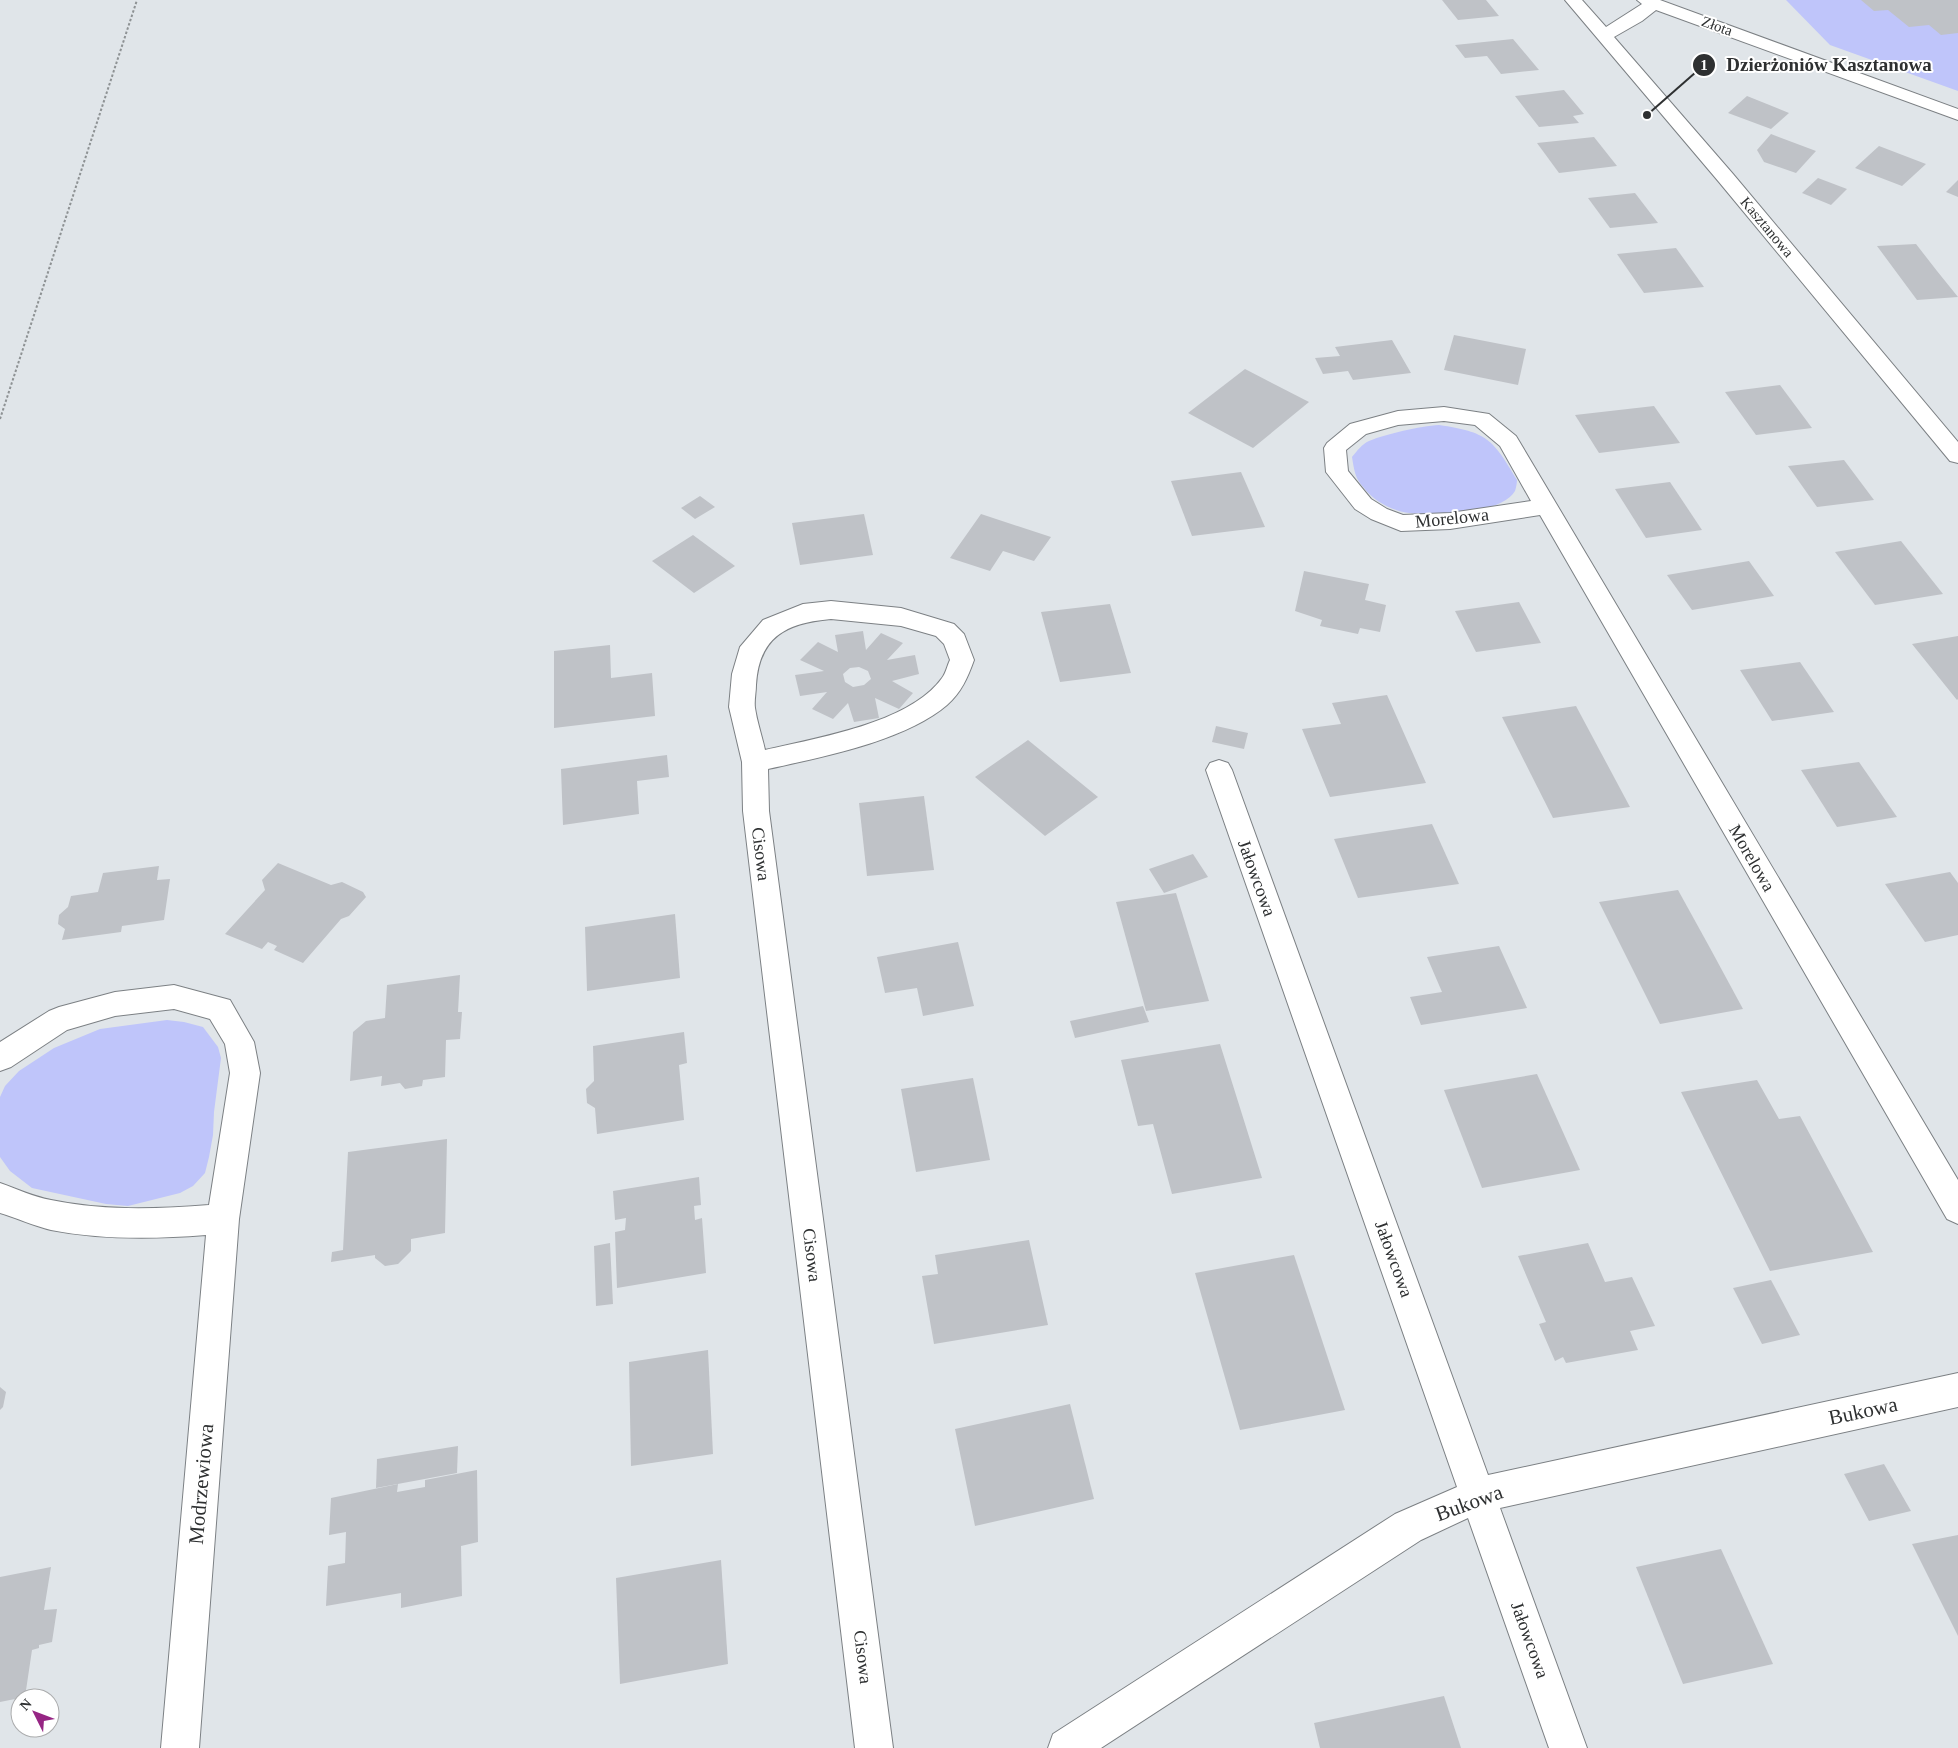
<svg xmlns="http://www.w3.org/2000/svg" width="1958" height="1748" font-family="Georgia,serif">
<style>
.green{fill:#bfc5fa}
.building{fill:#bfc2c7;fill-rule:evenodd}
.lines{fill:none;stroke-linecap:round;stroke-linejoin:round}
.minor-casing{stroke:#7c8084;stroke-width:2}
.path{stroke:#8e9294;stroke-width:2;stroke-dasharray:2.5 2;stroke-linecap:butt}
.minor{fill:#fff;fill-rule:evenodd}
.labels{text-anchor:middle;stroke-width:4;stroke-linejoin:round;paint-order:stroke}
.far-street-label{font-size:15px;fill:#2e3031;stroke:#fff}
.street-label{font-size:18px;fill:#2e3031;stroke:#fff}
.near-street-label{font-size:21px;fill:#2e3031;stroke:#fff}
.leader{fill:none;stroke:#2e3031;stroke-width:2}
.callout-dot{fill:#2e3031;stroke:#fff;stroke-width:2}
.mark-label{font-size:15px;text-anchor:middle;font-weight:bold;fill:#fff}
.callout-label{font-size:19px;text-anchor:middle;font-weight:bold;fill:#2e3031;stroke:#fff;stroke-width:4;stroke-linejoin:round;paint-order:stroke}
</style>
<rect width="100%" height="100%" fill="#e0e5e9"/>
<g class="green">
<polygon points="1786,0 1958,0 1958,91 1830,45"/>
<path d="M1439 425C1487 432 1493 439 1517 480 1517 483 1516 488 1515 491 1501 516 1423 518 1399 511 1386 507 1372 499 1364 488 1355 479 1354 469 1352 457 1357 451 1362 444 1369 441 1386 434 1420 426 1439 425Z"/>
<polygon points="167,1020 184,1022 203,1027 218,1047 221,1058 214,1112 213,1135 209,1157 205,1173 193,1186 180,1193 128,1206 106,1204 32,1188 10,1171 0,1157 0,1097 5,1086 19,1071 54,1048 100,1029"/>
</g>
<g class="building">
<polygon points="1442,0 1486,0 1499,16 1458,20"/>
<polygon points="1861,0 1958,0 1958,33 1941,35 1929,25 1909,27 1888,10 1874,11"/>
<polygon points="1513,39 1539,70 1501,74 1487,56 1465,58 1455,45"/>
<polygon points="1564,90 1584,114 1573,116 1579,123 1539,127 1515,96"/>
<polygon points="1747,96 1789,113 1771,129 1728,113"/>
<polygon points="1771,134 1816,151 1796,173 1764,162 1757,150"/>
<polygon points="1594,137 1617,166 1559,173 1537,143"/>
<polygon points="1879,146 1926,164 1902,186 1855,168"/>
<polygon points="1818,178 1847,189 1831,205 1802,193"/>
<polygon points="1958,180 1958,197 1946,192"/>
<polygon points="1635,193 1658,223 1610,228 1588,198"/>
<polygon points="1916,244 1937,271 1958,297 1917,300 1877,246"/>
<polygon points="1676,248 1704,287 1644,293 1617,254"/>
<polygon points="1454,335 1526,349 1518,385 1444,370"/>
<polygon points="1392,340 1411,373 1353,380 1348,371 1323,374 1315,358 1340,356 1335,347"/>
<polygon points="1245,369 1309,402 1253,448 1188,413"/>
<polygon points="1780,385 1812,428 1756,435 1725,392"/>
<polygon points="1654,406 1680,443 1599,453 1575,415"/>
<polygon points="1844,460 1874,500 1817,507 1788,466"/>
<polygon points="1241,472 1265,527 1192,536 1171,481"/>
<polygon points="1670,482 1702,530 1646,538 1615,489"/>
<polygon points="700,496 715,507 695,519 681,508"/>
<polygon points="864,514 873,555 800,565 792,523"/>
<polygon points="981,514 1051,537 1034,561 1003,551 990,571 950,558"/>
<polygon points="693,535 735,566 694,593 652,561"/>
<polygon points="1901,541 1943,594 1875,605 1835,552"/>
<polygon points="1749,561 1774,596 1692,610 1667,575"/>
<polygon points="1304,571 1369,584 1365,600 1386,605 1380,632 1360,628 1358,634 1320,626 1322,620 1295,611"/>
<polygon points="1519,602 1541,643 1476,652 1455,611"/>
<polygon points="1110,604 1131,673 1060,682 1041,612"/>
<path d="M863 631 866 650 881 633 903 643 887 660 915 655 919 674 892 681 913 693 899 709 875 698 879 718 854 722 848 703 833 719 812 709 827 692 800 696 795 675 824 671 800 660 818 642 838 652 835 635ZM859 667 868 671 871 679 864 685 853 687 845 682 843 674 850 668Z"/>
<polygon points="1958,636 1958,699 1957,700 1912,644"/>
<polygon points="610,645 611,678 652,673 655,716 554,728 554,651"/>
<polygon points="1800,662 1834,712 1772,721 1740,670"/>
<polygon points="1387,695 1426,783 1330,797 1302,729 1341,724 1332,703"/>
<polygon points="1576,706 1630,807 1553,818 1502,717"/>
<polygon points="1216,726 1248,733 1244,749 1212,742"/>
<polygon points="1028,740 1098,797 1045,836 975,777"/>
<polygon points="667,755 669,777 637,781 639,814 563,825 561,769"/>
<polygon points="1859,762 1897,817 1837,827 1801,770"/>
<polygon points="924,796 934,870 867,876 859,803"/>
<polygon points="1432,824 1459,884 1358,898 1334,839"/>
<polygon points="1193,854 1208,877 1164,893 1149,869"/>
<polygon points="278,863 331,885 342,882 363,892 366,897 349,916 341,919 303,963 274,950 277,946 268,942 262,949 225,934 265,890 262,880"/>
<polygon points="159,866 157,880 170,879 164,920 122,926 121,932 62,940 65,929 58,924 59,915 68,907 71,896 98,892 103,873"/>
<polygon points="1950,872 1958,883 1958,935 1925,942 1885,884"/>
<polygon points="1678,890 1710,948 1743,1009 1660,1024 1599,902"/>
<polygon points="1176,893 1209,1001 1146,1011 1116,902"/>
<polygon points="675,914 680,978 587,991 585,927"/>
<polygon points="958,942 974,1006 923,1016 917,988 885,993 877,957"/>
<polygon points="1499,946 1527,1008 1421,1025 1410,997 1442,992 1427,957"/>
<polygon points="460,975 458,1012 462,1012 460,1039 446,1040 445,1077 423,1080 422,1086 405,1089 400,1083 381,1086 382,1076 350,1081 353,1032 366,1021 385,1018 387,985"/>
<polygon points="1143,1006 1149,1022 1075,1038 1070,1021"/>
<polygon points="684,1032 687,1063 679,1065 684,1120 597,1134 595,1108 587,1103 586,1089 594,1081 593,1046"/>
<polygon points="1220,1044 1262,1178 1172,1194 1153,1124 1138,1126 1121,1060"/>
<polygon points="1537,1074 1580,1170 1482,1188 1444,1090"/>
<polygon points="973,1078 990,1160 916,1172 901,1089"/>
<polygon points="1757,1080 1779,1119 1800,1116 1873,1252 1770,1271 1681,1092"/>
<polygon points="447,1139 445,1233 411,1239 411,1251 398,1264 385,1266 375,1258 375,1255 331,1262 332,1252 343,1250 348,1152"/>
<polygon points="699,1177 701,1205 694,1206 695,1220 702,1218 706,1273 617,1288 615,1232 625,1230 626,1218 615,1220 613,1191"/>
<polygon points="1029,1240 1048,1325 934,1344 922,1276 938,1274 935,1255"/>
<polygon points="610,1243 613,1304 596,1306 594,1246"/>
<polygon points="1588,1243 1605,1282 1632,1277 1655,1326 1630,1331 1638,1350 1566,1363 1563,1357 1555,1361 1539,1324 1546,1322 1518,1256"/>
<polygon points="1294,1255 1345,1410 1240,1430 1195,1273"/>
<polygon points="1771,1280 1800,1335 1762,1344 1733,1288"/>
<polygon points="708,1350 713,1454 631,1466 629,1362"/>
<polygon points="0,1387 6,1392 3,1407 0,1410"/>
<polygon points="1070,1404 1094,1499 975,1526 955,1429"/>
<polygon points="458,1446 457,1473 376,1488 377,1459"/>
<polygon points="1884,1464 1911,1511 1869,1521 1844,1474"/>
<polygon points="477,1470 478,1542 461,1546 462,1596 401,1608 401,1593 326,1606 328,1566 345,1563 346,1532 329,1535 331,1498 398,1484 397,1492 425,1487 425,1480"/>
<polygon points="1958,1535 1958,1636 1912,1544"/>
<polygon points="1721,1549 1773,1664 1683,1684 1636,1567"/>
<polygon points="721,1560 728,1664 620,1684 616,1578"/>
<polygon points="51,1567 44,1610 57,1609 52,1642 39,1645 39,1648 32,1650 25,1697 0,1702 0,1577"/>
<polygon points="1444,1696 1461,1748 1320,1748 1314,1723"/>
</g>
<g class="lines">
<defs>
<g id="minor">
<polygon points="1565,0 1582,0 1606,27 1642,4 1637,0 1660,0 1958,109 1958,120 1656,10 1642,21 1614,37 1733,174 1958,442 1958,463 1950,461 1719,182"/>
<path d="M1444 407 1489 414 1516 436 1519 441 1958 1180V1224L1947 1219 1540 515 1450 529 1401 531 1371 519 1355 509 1326 472 1324 448 1327 443 1350 424 1398 411ZM1444 421 1475 425 1500 446 1531 501 1450 513 1403 515 1387 509 1371 499 1348 471 1346 450 1366 434 1398 425Z"/>
<path d="M831 601 901 608 954 624 964 634 974 660C968 677 961 693 947 705 905 741 822 757 768 769L769 811 893 1748H855L743 811 742 762 729 707 732 674 740 647 763 620 803 604ZM831 619 901 626 936 636 944 644 950 660C947 666 946 673 942 678 910 723 817 738 765 750 762 736 757 722 755 708 754 701 756 692 756 685 759 636 787 623 831 619Z"/>
<polygon points="1219,760 1228,763 1232,770 1488,1475 1958,1373 1958,1407 1500,1508 1587,1748 1549,1748 1468,1518 1421,1540 1101,1748 1048,1748 1053,1734 1395,1514 1457,1487 1206,770 1210,763"/>
<path d="M174 985 230 1000 254 1042 260 1073 239 1219 199 1748H161L206 1235C155 1239 102 1240 51 1230 34 1226 17 1218 0 1213V1183C17 1189 34 1197 51 1200 103 1211 157 1209 209 1205L230 1073 225 1044 210 1019 174 1009 115 1016 67 1030 11 1067 0 1071V1042L49 1011 59 1007 115 992Z"/>
</g>
</defs>
<use href="#minor" class="minor-casing"/>
<polyline class="path" points="0,419 137,0"/>
<use href="#minor" class="minor"/>
</g>
<g class="labels">
<g class="far-street-label">
<text transform="translate(1717 26) rotate(20)" y="5">Złota</text>
<text transform="translate(1767 227) rotate(50)" y="5">Kasztanowa</text>
</g>
<g class="street-label">
<text transform="translate(1452 518) rotate(-6)" y="6">Morelowa</text>
<text transform="translate(761 854) rotate(83)" y="6">Cisowa</text>
<text transform="translate(1752 858) rotate(60)" y="6">Morelowa</text>
<text transform="translate(1257 878) rotate(70)" y="6">Jałowcowa</text>
<text transform="translate(812 1255) rotate(83)" y="6">Cisowa</text>
<text transform="translate(1394 1259) rotate(70)" y="6">Jałowcowa</text>
<text transform="translate(1530 1640) rotate(70)" y="6">Jałowcowa</text>
<text transform="translate(863 1657) rotate(83)" y="6">Cisowa</text>
</g>
<g class="near-street-label">
<text transform="translate(1863 1411) rotate(-12)" y="7">Bukowa</text>
<text transform="translate(201 1484) rotate(-85)" y="7">Modrzewiowa</text>
<text transform="translate(1469 1503) rotate(-20)" y="7">Bukowa</text>
</g>
</g>
<path class="leader" d="M1647 115L1704 65"/>
<g class="callout-dot">
<circle cx="1647" cy="115" r="5"/>
<circle cx="1704" cy="65" r="12"/>
</g>
<g class="mark-label">
<text x="1704" y="70">1</text>
</g>
<g class="callout-label">
<text x="1829" y="71">Dzierżoniów Kasztanowa</text>
</g>
<g transform="translate(35 1713) rotate(312)"><circle r="24" fill="#ffffff" stroke="#abacad"/>
<path d="M0-4L9 19L0 12L-9 19Z" fill="#962584"/>
<text y="-8" font-size="14" font-weight="bold" text-anchor="middle" fill="#2e3031">N</text>
</g>
</svg>
